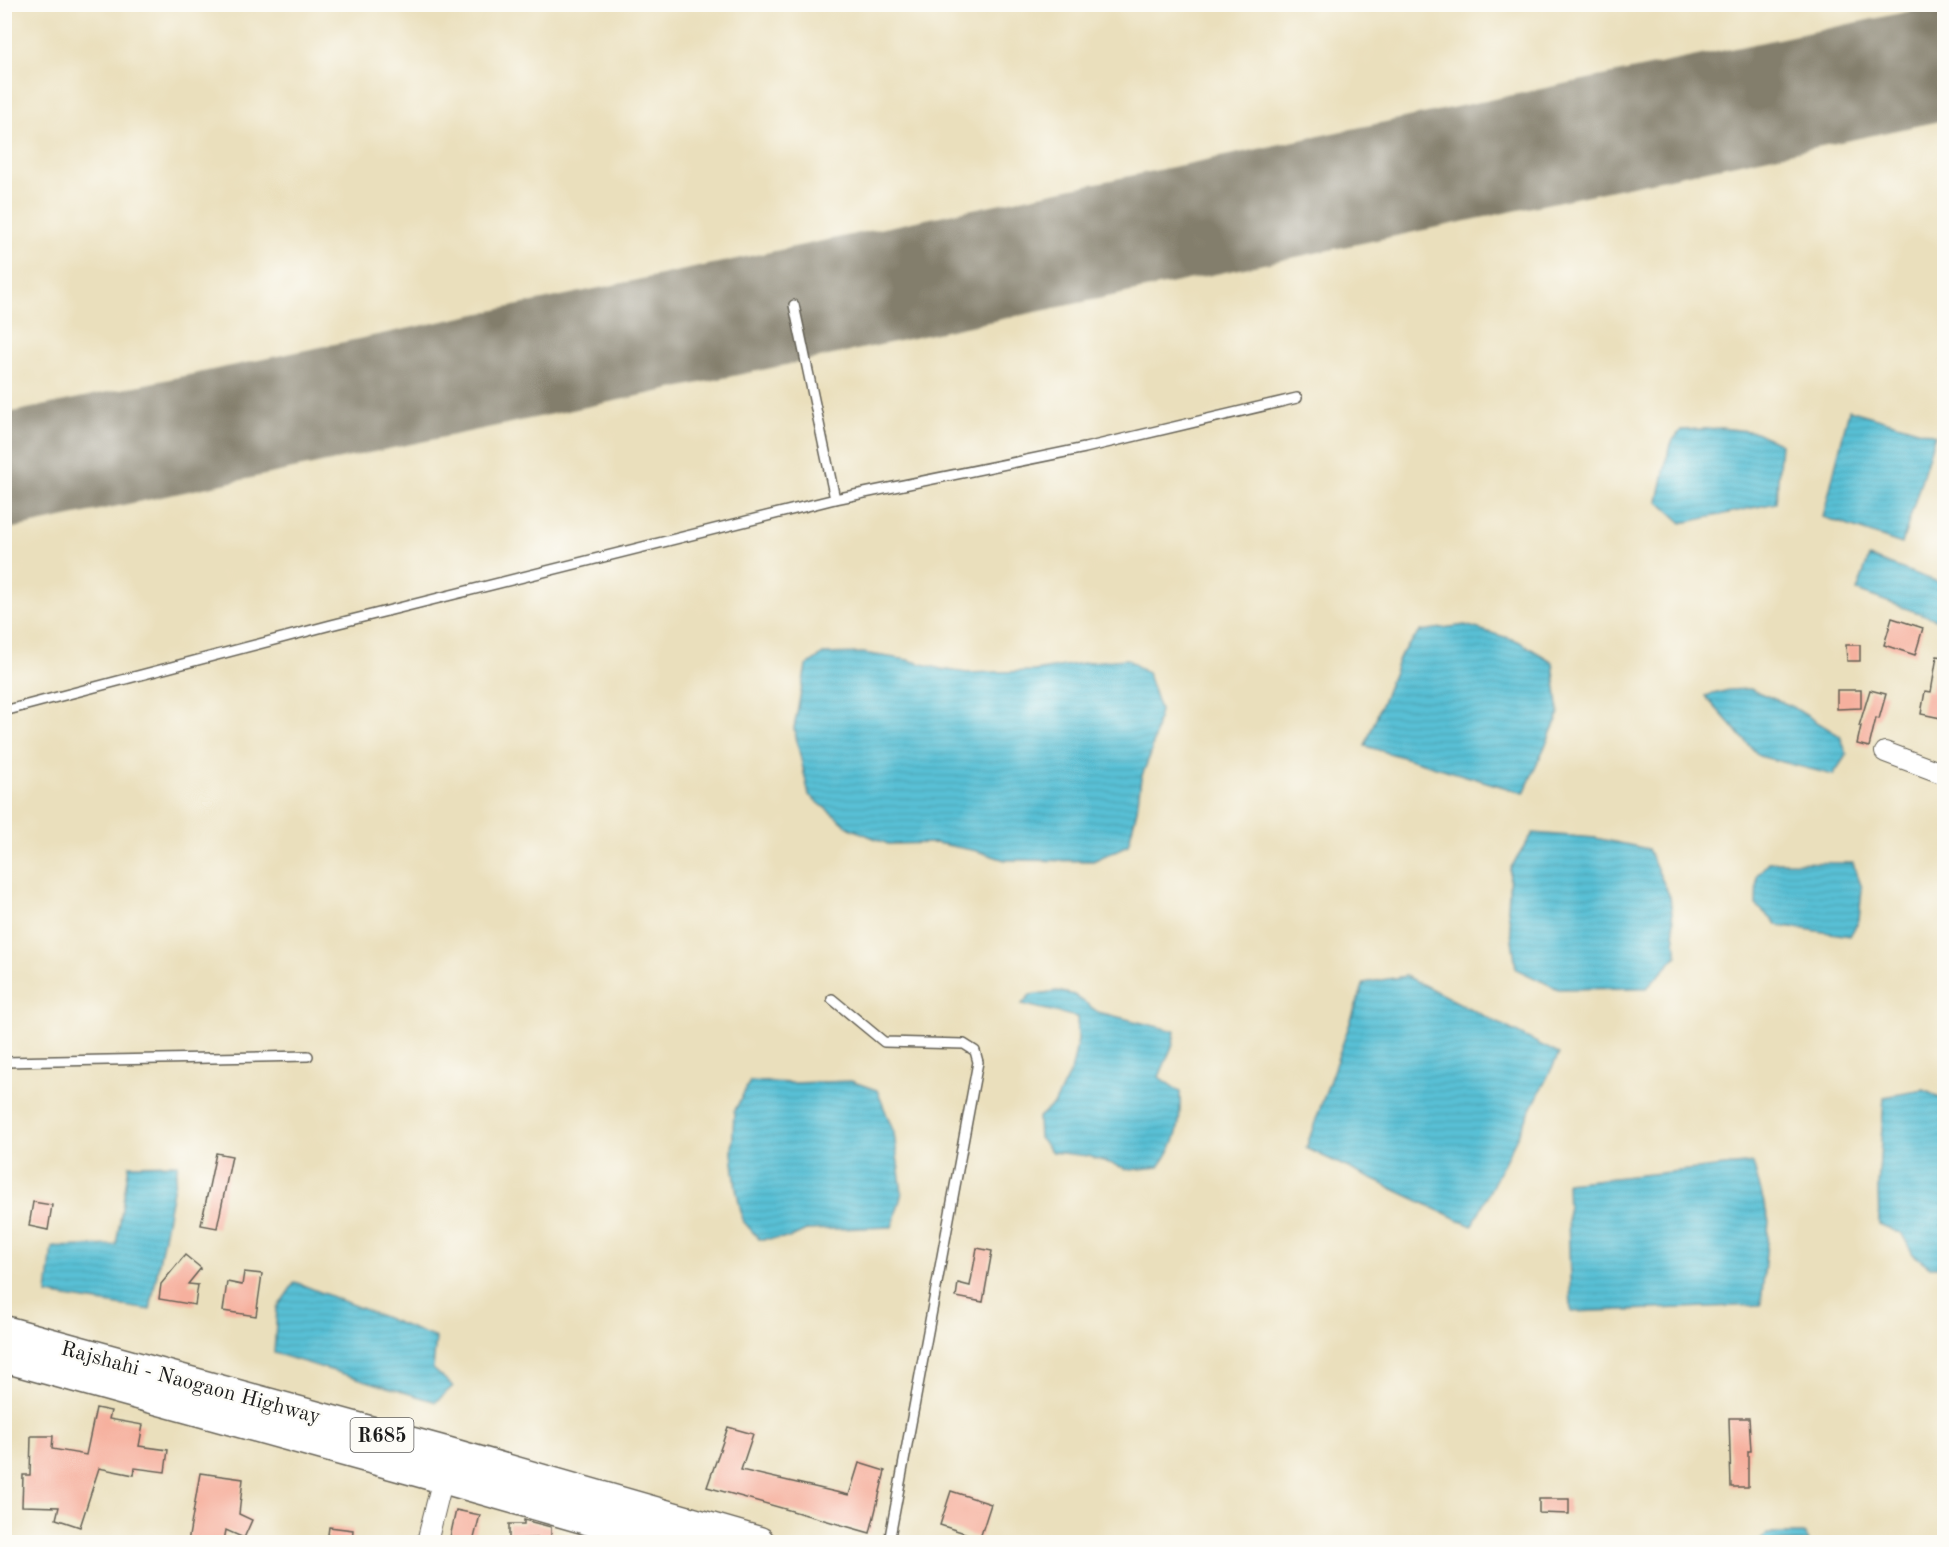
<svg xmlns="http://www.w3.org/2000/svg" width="1949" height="1547" font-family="'Old Standard TT',serif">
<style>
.water{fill:url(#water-rules);stroke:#3a6e78;stroke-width:1.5}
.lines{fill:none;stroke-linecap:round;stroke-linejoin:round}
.runway{stroke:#837e6c;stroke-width:114}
.building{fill:#f6b09e}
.lane-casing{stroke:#646054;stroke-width:12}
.street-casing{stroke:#646054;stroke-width:22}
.primary-casing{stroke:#646054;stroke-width:33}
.lane{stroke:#fff;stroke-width:9}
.street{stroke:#fff;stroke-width:20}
.primary{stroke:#fff;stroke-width:30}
.labels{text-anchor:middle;stroke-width:5;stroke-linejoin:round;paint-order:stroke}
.shield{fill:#fdfcf7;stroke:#605f5e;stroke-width:1.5}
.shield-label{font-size:20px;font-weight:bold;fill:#1c1c1c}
.street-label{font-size:21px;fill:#1c1c1c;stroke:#fdfcf7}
</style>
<defs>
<pattern id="water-rules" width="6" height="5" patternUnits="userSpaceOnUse" patternTransform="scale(1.5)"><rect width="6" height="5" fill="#58c0d5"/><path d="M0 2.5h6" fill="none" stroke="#4ca4b6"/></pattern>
</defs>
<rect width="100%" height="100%" fill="#fdfcf7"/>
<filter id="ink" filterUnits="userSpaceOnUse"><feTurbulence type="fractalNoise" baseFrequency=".0167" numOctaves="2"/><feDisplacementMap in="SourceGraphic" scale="12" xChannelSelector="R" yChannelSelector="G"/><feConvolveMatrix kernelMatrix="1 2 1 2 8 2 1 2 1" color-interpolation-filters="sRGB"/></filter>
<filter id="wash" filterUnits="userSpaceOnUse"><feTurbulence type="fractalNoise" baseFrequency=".008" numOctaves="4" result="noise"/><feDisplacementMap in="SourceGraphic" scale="24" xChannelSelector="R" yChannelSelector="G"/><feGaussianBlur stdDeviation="1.35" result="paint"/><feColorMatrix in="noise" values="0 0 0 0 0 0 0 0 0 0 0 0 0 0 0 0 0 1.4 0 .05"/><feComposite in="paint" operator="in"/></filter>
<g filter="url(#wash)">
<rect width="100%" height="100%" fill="#eadfbc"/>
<g class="water">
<polygon points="1849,410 1935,435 1902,544 1823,517"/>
<polygon points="1722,428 1756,432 1781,444 1776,503 1682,523 1658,501 1670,444 1681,430"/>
<polygon points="1869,557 1944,584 1944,622 1857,591"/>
<polygon points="1465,625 1518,641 1553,662 1559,715 1524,793 1365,746 1401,654 1421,631"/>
<polygon points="863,653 908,660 941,669 967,673 1034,671 1090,662 1127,659 1148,674 1160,710 1151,753 1141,778 1137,810 1128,845 1093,861 1005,860 977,851 936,843 888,844 850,828 809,795 794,728 806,666 823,654"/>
<polygon points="1750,689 1791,706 1840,736 1847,754 1833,775 1759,756 1705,696 1729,690"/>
<polygon points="1533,833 1595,838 1648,849 1670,897 1677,956 1647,988 1558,989 1516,969 1508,910 1510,869"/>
<polygon points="1769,862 1853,863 1862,888 1859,920 1850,936 1778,925 1756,905 1757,875"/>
<polygon points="1406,976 1559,1054 1472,1226 1306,1148 1364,983"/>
<path d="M1057 991 1074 995 1098 1012 1175 1031 1173 1044 1159 1077 1180 1092C1181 1124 1179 1140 1159 1167L1130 1170 1089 1156 1052 1152 1039 1138 1038 1118 1055 1103 1072 1068 1078 1040 1077 1017 1022 1004 1030 995Z"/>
<polygon points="750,1081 793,1083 851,1081 877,1090 894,1133 902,1193 892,1227 806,1230 789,1238 759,1239 743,1221 736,1188 732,1153 734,1112"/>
<polygon points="1924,1090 1944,1100 1944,1267 1930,1267 1913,1254 1902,1234 1879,1224 1878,1187 1884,1097"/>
<polygon points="1753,1163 1769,1221 1761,1305 1571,1312 1567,1183"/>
<polygon points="178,1164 150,1310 47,1294 52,1247 116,1245 129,1165"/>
<polygon points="295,1282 436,1338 433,1369 453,1386 436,1402 274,1353 277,1308"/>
<polygon points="1767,1534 1805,1534 1808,1542 1757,1542"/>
</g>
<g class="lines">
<polyline class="runway" points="4,472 1944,62"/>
</g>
<g id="blocks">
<g class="building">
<polygon points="1892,618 1923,628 1915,655 1884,645"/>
<polygon points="1846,645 1860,645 1860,661 1847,661"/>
<polygon points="1937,656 1944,657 1944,698 1941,718 1921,714 1925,691 1931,692"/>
<polygon points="1837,690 1861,690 1861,708 1837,709"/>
<polygon points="1870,690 1886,694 1879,719 1876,718 1869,747 1857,744 1861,726 1859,726"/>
<polygon points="216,1153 232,1156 217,1228 201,1225"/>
<polygon points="33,1202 52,1205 48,1230 29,1226"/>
<polygon points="977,1248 992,1251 983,1302 956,1297 958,1283 970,1286"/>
<polygon points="185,1255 201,1268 188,1284 198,1285 195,1305 159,1299 161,1284"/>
<polygon points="244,1272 262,1274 256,1316 223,1311 227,1282 242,1285"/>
<polygon points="96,1408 111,1411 109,1419 143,1425 139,1446 168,1450 165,1472 135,1468 134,1475 99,1468 80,1527 56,1519 59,1507 22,1506 23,1475 30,1475 31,1436 53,1436 52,1449 86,1455"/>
<polygon points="1729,1418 1749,1418 1751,1451 1748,1451 1748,1487 1731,1487"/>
<polygon points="728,1427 753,1434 741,1470 849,1495 859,1463 885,1471 870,1533 707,1487"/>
<polygon points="200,1473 243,1479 239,1514 252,1520 244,1538 226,1530 224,1541 214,1539 213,1542 188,1542"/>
<polygon points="951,1491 991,1504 980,1538 940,1525"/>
<polygon points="1539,1499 1569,1499 1569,1514 1539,1513"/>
<polygon points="456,1510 480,1515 473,1542 449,1542"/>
<polygon points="524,1520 551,1527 551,1538 509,1539 509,1524 524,1524"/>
<polygon points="329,1527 353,1530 352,1542 327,1542"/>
</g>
</g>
</g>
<g filter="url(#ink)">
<use href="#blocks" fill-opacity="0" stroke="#646054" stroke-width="1.5"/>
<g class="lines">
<defs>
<g id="lane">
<polyline points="835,499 1085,448 1297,398"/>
<polyline points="4,711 331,625 835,499 794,305"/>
<polyline points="832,999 884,1042 964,1044 975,1051 978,1062 889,1542"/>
<polyline points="4,1062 308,1056"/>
</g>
<g id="street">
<polyline points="1885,752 1944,774"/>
<polyline points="427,1542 443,1478"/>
</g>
<g id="primary">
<polyline points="4,1331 449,1453 759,1542"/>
<polyline points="4,1357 443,1478 667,1542"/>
</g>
</defs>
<use href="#lane" class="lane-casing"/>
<use href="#street" class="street-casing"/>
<use href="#primary" class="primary-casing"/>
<use href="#lane" class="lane"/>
<use href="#street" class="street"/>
<use href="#primary" class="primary"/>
</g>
</g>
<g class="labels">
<rect class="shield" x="350.5" y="1418" width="63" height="34" rx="4.5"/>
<g class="shield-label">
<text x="382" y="1442">R685</text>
</g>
<g class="street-label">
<text transform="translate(191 1382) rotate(15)" y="7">Rajshahi - Naogaon Highway</text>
</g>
</g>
<rect width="1949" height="1547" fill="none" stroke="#fdfcf7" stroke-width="24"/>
</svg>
